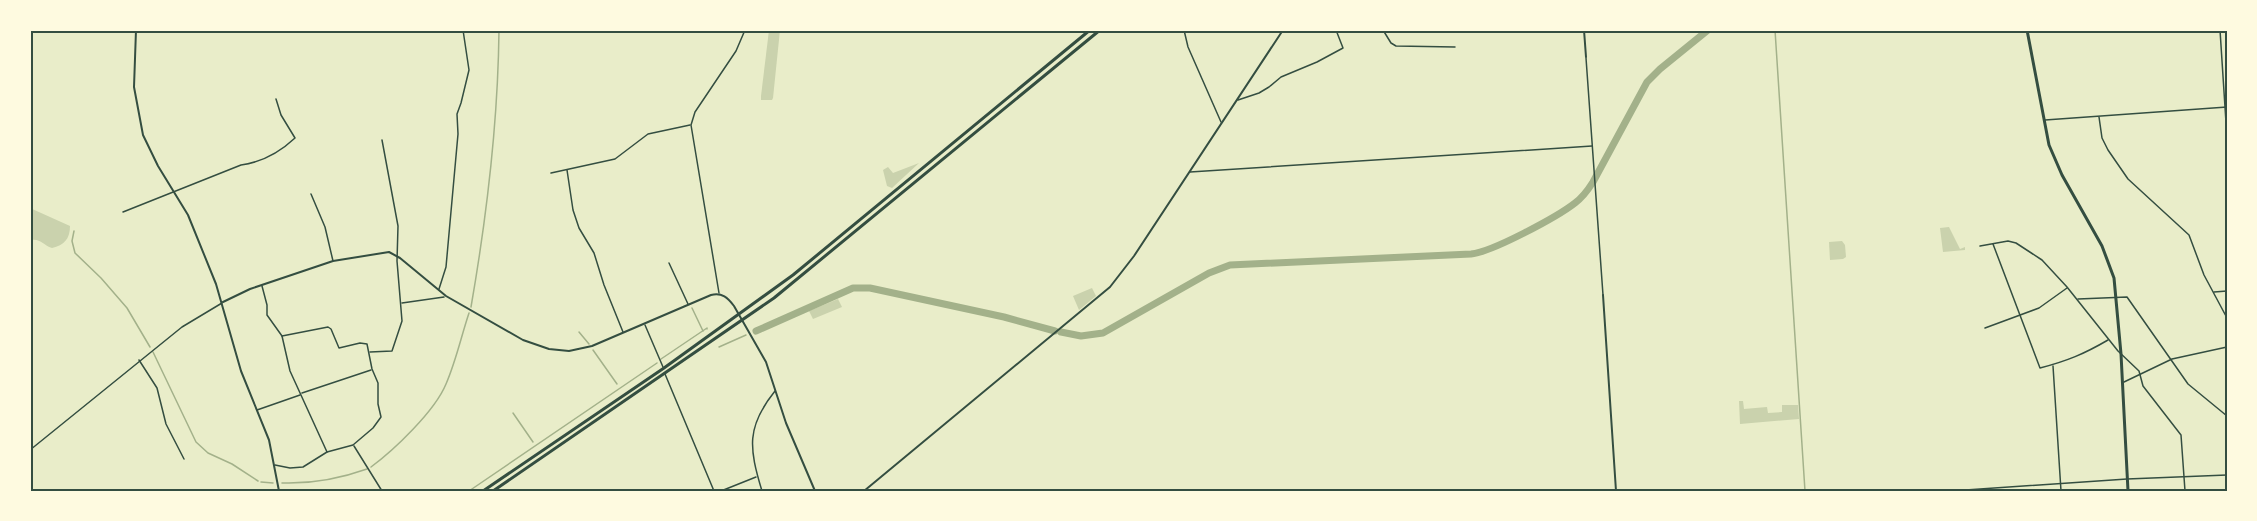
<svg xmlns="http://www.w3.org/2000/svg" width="2257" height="521" font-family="Signika,sans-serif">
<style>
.green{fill:#cad2ad}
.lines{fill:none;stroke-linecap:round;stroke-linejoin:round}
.stream{stroke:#a3b18a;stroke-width:1.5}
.river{stroke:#a3b18a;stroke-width:7}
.minor{stroke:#344e41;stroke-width:1.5}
.tertiary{stroke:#344e41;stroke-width:2}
.secondary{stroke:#344e41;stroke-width:2}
.primary{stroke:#344e41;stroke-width:3}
.trunk{stroke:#344e41;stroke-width:3}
.neatline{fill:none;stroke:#344e41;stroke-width:2}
</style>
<rect width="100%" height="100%" fill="#e9edc9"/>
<g class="green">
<polygon points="769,30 780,30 773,98 772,100 761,100 761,96"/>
<polygon points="919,163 892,188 887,186 883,170 888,167 893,173"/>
<path d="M30 208 70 226C70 239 64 245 52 248 43 245 41 238 30 240Z"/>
<polygon points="1949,227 1960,249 1965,247 1965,250 1943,252 1940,228"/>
<polygon points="1842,241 1845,245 1846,257 1843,259 1830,260 1829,242"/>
<polygon points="1092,288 1096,296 1079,310 1073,296"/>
<polygon points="838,299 842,307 813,319 809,311"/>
<polygon points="1739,401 1743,401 1744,409 1767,407 1768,413 1782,412 1782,405 1798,405 1799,419 1740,424"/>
</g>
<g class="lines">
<g class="stream">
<polyline points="1775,30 1805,491"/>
<polyline points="74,231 72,241 75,253 101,278 127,308 150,347"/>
<path d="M471 307C487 215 498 123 499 30"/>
<polyline points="692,308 703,331"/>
<polyline points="579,332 589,344"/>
<polyline points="719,347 746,335"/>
<polyline points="593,350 617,384"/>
<polyline points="153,352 196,442 208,453 232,464 258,481"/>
<polyline points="661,359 707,328 707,329"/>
<polyline points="513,413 533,442"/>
<path d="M371 467C394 450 435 411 446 384 456 361 461 337 469 313"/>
<polyline points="261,482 273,483"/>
<path d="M282 483C312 484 339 479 367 469"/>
<polyline points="469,491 657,363"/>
</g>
<g class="river">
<polyline points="756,331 853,288 870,288 1004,317 1055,331"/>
<path d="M1061 332 1081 336 1103 333 1209 273 1230 265 1471 254C1492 252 1557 217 1575 203 1583 197 1588 190 1593 182L1647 82 1660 69 1708 30"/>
</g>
<g class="minor">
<polyline points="1184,30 1188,47 1221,122"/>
<polyline points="1383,30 1391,43 1396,46 1455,47"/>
<polyline points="2220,30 2227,138"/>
<polyline points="1586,58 1603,295"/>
<polyline points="1238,100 1259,93 1269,87 1281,77 1317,62 1343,48 1336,30"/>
<polyline points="2099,117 2102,138 2108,150 2128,179 2189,235 2204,275 2227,318"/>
<polyline points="2045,120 2227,107"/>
<polyline points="567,170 573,210 579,228 594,253 604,285 623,332"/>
<polyline points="1190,172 1592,146"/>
<polyline points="551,173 615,159 648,134 690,125"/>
<polyline points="311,194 325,227 333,261"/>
<path d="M123 212 241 165C263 162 279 153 295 138L281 115 276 99"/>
<path d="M1993 244 2040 368C2067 361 2084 354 2108 340"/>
<polyline points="1980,246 2008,241 2016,243 2042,260 2067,287 2118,351 2139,371 2143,386 2181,435 2185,491"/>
<polyline points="669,263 688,304"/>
<polyline points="262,286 267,305 267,315 282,336 290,371 327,452"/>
<polyline points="439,289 446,267 458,134 457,114 461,103 469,70 463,30"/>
<polyline points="2214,292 2227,291"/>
<polyline points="719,293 691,125 695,112 736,51 745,30"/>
<polyline points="2078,299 2127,297 2188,384 2227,416"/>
<polyline points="402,303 444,297"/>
<polyline points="645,325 663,367"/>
<polyline points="1985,328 2039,308 2067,288"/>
<polyline points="370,352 392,351 402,321 397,261 398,226 382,140"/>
<polyline points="139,360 157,388 166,424 184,459"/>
<polyline points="2053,366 2061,491"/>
<polyline points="665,374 714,491"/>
<polyline points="2124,382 2172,359 2227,347"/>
<polyline points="302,393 371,370"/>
<polyline points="257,410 300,395"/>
<polyline points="354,446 382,491"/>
<polyline points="30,450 182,327 222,303"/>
<polyline points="275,465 290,468 303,467 327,452 353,445 373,428 381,417 378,404 378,383 372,369 367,344 360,343 339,348 331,329 328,327 282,336"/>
<polyline points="721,491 756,477"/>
<path d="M762 491C749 448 746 427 775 391"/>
<polyline points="1951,491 2127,479 2227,475"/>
</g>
<g class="tertiary">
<polyline points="136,30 134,87 143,135 158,166 188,215 216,284 241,371 269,440 279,491"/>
<polyline points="1584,30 1586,57"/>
<polyline points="1603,295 1616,491"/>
<path d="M223 302 250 289 333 261 389 252 400 258 446 296 523 340 549 349 569 351 592 346 711 295C722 292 728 298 734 306L766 362 786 423 815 491"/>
</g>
<polyline class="secondary" points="864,491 1110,287 1134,256 1283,30"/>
<polyline class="primary" points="2027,30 2049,145 2062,175 2102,246 2114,278 2121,354 2128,491"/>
<g class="trunk">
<polyline points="483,491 664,368 793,275 1090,30"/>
<polyline points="493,491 774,298 1100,30"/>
</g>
</g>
<rect width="2257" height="521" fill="none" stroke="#fefae0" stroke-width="63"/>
<rect x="32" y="32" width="2194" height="458" class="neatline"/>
</svg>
